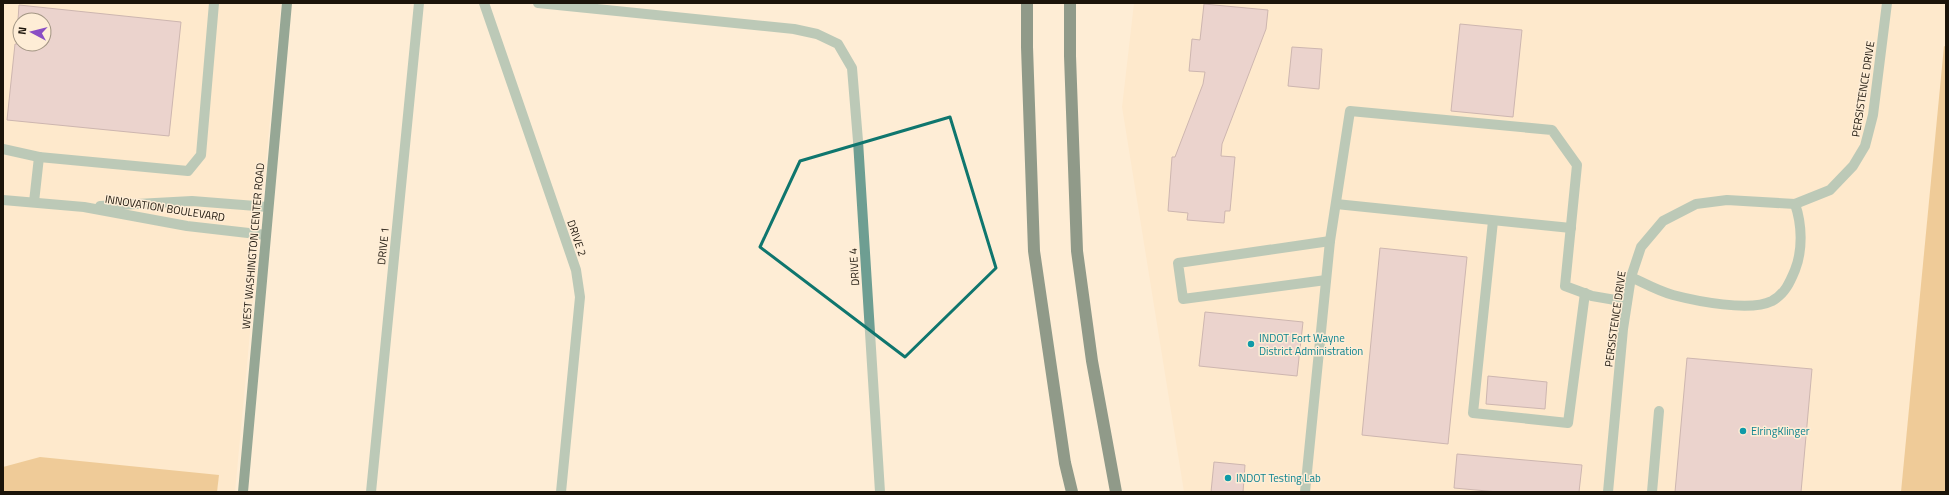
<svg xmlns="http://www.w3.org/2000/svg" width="1949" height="495" font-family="'Titillium Web',sans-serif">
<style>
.built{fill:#fee4c1;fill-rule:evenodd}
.forest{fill:#dda34e}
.building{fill:#d6b4c3;stroke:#937382}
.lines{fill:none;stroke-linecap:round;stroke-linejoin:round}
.minor{stroke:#6e9e92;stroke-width:10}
.major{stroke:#1a5347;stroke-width:10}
.highway{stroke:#0c372e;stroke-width:12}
.marked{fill:none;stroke:#0f766e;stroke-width:3;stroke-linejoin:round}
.culture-dot{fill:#0f9aa8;stroke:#feedd6;stroke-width:1.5}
.labels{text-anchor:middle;stroke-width:3;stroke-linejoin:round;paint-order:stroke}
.street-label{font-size:11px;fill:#1b140a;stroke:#feedd6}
.culture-label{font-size:11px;fill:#0d838f;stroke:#feedd6;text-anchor:start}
</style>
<rect width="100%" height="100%" fill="#feedd6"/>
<g class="built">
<path d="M3 3H281L235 492H3ZM20 20H44V44H20Z"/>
<polygon points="1134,3 1946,3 1946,333 1928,492 1184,492 1122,107"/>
</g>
<g class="forest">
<polygon points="1944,46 1946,47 1946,492 1901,492"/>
<polygon points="40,457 219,475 217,492 3,492 3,467"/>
</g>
<g class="building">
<polygon points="1204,4 1268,10 1266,29 1222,144 1221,156 1235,157 1230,211 1225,211 1224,223 1187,220 1188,213 1168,211 1172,157 1175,157 1203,84 1205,72 1189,71 1192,39 1200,40"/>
<polygon points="19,5 181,22 169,136 7,120 15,44 44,44 44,20 18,20"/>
<polygon points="1460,24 1522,30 1513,117 1451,111"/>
<polygon points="1292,47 1322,49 1319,89 1288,86"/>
<polygon points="1380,248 1467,257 1448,444 1362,435"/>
<polygon points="1205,312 1303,322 1297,376 1199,366"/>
<polygon points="1687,358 1812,369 1801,492 1675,492"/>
<polygon points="1488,376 1547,382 1545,409 1486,404"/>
<polygon points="1457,454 1582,465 1579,492 1498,492 1454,488"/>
<polygon points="1214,462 1245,465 1243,492 1211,492"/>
</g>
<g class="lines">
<g class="minor">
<polyline points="484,3 576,270 580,297 561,492"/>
<polyline points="538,3 794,29 817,34 838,44 852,68 858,141 880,492"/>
<polyline points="3,149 39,157"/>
<polyline points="3,200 84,207 187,226 266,235"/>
<polyline points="34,202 39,157 188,171 201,155 214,3"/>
<polyline points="1336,204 1571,228"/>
<polyline points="100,206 192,201 268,207"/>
<polyline points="1493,221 1473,413 1568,423 1585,293"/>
<path d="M1631 277C1644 283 1658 291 1673 295 1696 301 1750 312 1772 301 1785 294 1790 282 1795 270 1803 250 1802 224 1795 204"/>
<polyline points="1326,280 1183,299 1178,263 1330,241"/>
<polyline points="371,492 419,3"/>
<polyline points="1305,492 1330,241 1350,111 1552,130 1577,165 1565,286 1592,296 1627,302"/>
<polyline points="1608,492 1623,329 1631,277 1641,247 1663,221 1696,204 1727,200 1795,204 1830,190 1853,166 1865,146 1873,115 1887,3"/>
<polyline points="1652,492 1659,411"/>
</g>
<polyline class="major" points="243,492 287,3"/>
<g class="highway">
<polyline points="1027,3 1027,47 1034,251 1065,463 1072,492"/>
<polyline points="1070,3 1070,56 1077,251 1092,361 1116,492"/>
</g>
</g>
<path d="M0 0H1949V495H0ZM950 117 996 268 905 357 760 247 800 161Z" fill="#feedd6" fill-opacity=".55" fill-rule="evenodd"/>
<path class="marked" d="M950 117 996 268 905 357 760 247 800 161Z"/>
<g class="culture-dot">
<circle cx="1251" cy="344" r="4"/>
<circle cx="1743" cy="431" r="4"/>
<circle cx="1228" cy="478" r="4"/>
</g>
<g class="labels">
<g class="street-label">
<text transform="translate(1863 89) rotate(-81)" y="4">PERSISTENCE DRIVE</text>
<text transform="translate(165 208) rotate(9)" y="4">INNOVATION BOULEVARD</text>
<text transform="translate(577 238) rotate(71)" y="4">DRIVE 2</text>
<text transform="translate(253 246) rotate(-85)" y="4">WEST WASHINGTON CENTER ROAD</text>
<text transform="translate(383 246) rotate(-84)" y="4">DRIVE 1</text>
<text transform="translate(854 267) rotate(-94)" y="4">DRIVE 4</text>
<text transform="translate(1615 319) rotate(-82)" y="4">PERSISTENCE DRIVE</text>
</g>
<g class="culture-label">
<text x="1259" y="342">INDOT Fort Wayne<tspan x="1259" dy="13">District Administration</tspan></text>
<text x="1751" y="435">ElringKlinger</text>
<text x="1236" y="482">INDOT Testing Lab</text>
</g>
</g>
<rect width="1949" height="495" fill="none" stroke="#1b140a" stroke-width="8"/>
<g transform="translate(32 32) rotate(277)"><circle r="19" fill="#feedd6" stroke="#a39684"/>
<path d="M0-3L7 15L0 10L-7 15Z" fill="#8a4ec4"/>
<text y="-6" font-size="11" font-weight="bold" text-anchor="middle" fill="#1b140a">N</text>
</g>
</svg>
